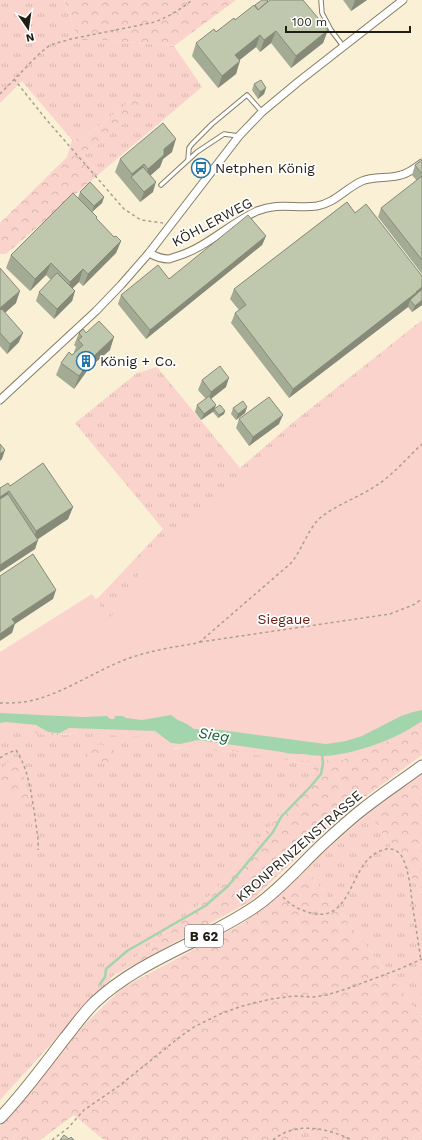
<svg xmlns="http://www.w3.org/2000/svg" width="422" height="1140" font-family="'Work Sans',sans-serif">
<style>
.grass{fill:url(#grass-tufts)}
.forest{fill:url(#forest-crowns)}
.park{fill:#fad4cc}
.water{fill:#a3d5ad}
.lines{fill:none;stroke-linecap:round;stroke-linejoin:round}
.stream{stroke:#a3d5ad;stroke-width:2.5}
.service-casing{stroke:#867d66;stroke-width:5.5}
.minor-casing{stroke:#867d66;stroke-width:9}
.primary-casing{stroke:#867d66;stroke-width:13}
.path{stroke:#a8a08c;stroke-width:1.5;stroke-dasharray:3 3;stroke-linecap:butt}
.service{stroke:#fff;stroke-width:3.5}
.minor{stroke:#fff;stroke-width:7}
.primary{stroke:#fff;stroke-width:11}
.wall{fill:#a4ab95}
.shaded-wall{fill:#868b79}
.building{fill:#bfc7ad;stroke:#868b79}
.labels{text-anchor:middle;stroke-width:3.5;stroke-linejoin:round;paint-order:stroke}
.shield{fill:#fff;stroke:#63615a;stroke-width:1}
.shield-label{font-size:13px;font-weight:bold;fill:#201d13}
.poi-label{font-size:14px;fill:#201d13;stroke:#fff;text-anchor:start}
.street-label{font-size:14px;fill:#201d13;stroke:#fff}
.park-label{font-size:14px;fill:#6a2217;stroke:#fff}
.water-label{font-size:15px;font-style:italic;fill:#155f2f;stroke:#fff}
</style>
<defs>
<pattern id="grass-tufts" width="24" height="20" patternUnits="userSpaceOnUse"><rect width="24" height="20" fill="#fad4cc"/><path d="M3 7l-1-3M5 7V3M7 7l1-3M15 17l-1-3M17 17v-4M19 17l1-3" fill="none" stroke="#d6b6ae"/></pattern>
<pattern id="forest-crowns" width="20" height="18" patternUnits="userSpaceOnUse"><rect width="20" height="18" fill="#fad4cc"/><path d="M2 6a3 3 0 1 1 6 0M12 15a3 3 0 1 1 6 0" fill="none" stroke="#d6b6ae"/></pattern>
</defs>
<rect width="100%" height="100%" fill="#faf0d6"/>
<g class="grass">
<polygon points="0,0 64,0 78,40 99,40 174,46 202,87 99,174 83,155 108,137 136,96 118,111 85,136 72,140 22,81 0,103"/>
<polygon points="422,320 422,704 0,656 99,597 163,529 75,423 137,373 157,367 240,468 296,420"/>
<polygon points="0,729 30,731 64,735 87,732 146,736 175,749 185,747 197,748 276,756 282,756 283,759 309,765 314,769 313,776 213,893 113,976 0,1100"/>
<polygon points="369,813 422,893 422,1017 305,868"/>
<polygon points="305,1127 315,1140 297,1140"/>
</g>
<g class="forest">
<polygon points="64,0 236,0 174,46 99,40 78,40"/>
<polygon points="136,96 142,102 142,108 108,137 83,155 99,174 6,254 0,254 0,223 67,157 72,140 85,136 118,111"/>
<polygon points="422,721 422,755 346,811 251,901 113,976 213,893 313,776 314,769 309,765 283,759 282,756 268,757 230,751 211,750 197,748 185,747 167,749 156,744 146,736 87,732 47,736 30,731 69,728"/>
<path d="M95 744C105 745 115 747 118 757 108 765 101 763 89 758L87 752 88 747Z"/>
<polygon points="16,758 19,760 26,783 29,803 16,799 7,794 0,782 0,775 8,760"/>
<polygon points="422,774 422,893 369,813"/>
<polygon points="305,868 422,1017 422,1140 315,1140 305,1127 297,1140 104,1140 74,1115 40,1140 0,1140 0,1126 6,1120 83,1026 122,988 245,922"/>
</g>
<path class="park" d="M422 322V725C411 732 399 736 388 741 376 746 362 753 349 754L344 760 304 761 274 757 226 749 190 746 171 747 145 737 53 732 0 730V652L92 594 103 610 111 617 153 552 171 535 246 469 299 427 340 390Z"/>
<path class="water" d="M422 710V721C397 739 356 754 325 756 318 756 310 755 303 754 296 754 289 754 282 752L198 740 180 744 171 743 155 731 69 728 60 733 48 732 36 725 6 722 0 723V713L83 717 107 716 110 719H114L115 716H123L126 718 142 720 171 715 178 720 187 724 194 729 221 730 326 744 346 741 362 736 401 716 413 712Z"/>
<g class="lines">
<polyline class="stream" points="100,984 105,977 106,969 127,951 205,906 228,886 273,832 281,817 311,786 321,774 323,763 322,754"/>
<defs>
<g id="service">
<polyline points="321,0 322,13 331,30 343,46"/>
<polyline points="188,160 189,148 192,144 212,124 247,95 262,112"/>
<polyline points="161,185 197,152 224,134 239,136"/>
</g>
<g id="minor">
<path d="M149 253C156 257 162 259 169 259 172 258 175 257 178 256 207 247 229 224 257 211 279 202 296 209 317 206 335 203 346 188 362 181 374 176 388 179 401 175 409 173 415 168 422 163"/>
<polyline points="0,400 96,311 121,285 149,253 239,136 262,112 298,82 403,0"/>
</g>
<path id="primary" d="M0 1118C24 1093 44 1065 65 1038 74 1027 83 1014 94 1003 140 959 204 942 256 906 282 888 302 863 325 842 337 831 350 819 363 809 382 794 403 780 422 766"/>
</defs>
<use href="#service" class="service-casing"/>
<use href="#minor" class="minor-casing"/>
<use href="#primary" class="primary-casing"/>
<g class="path">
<polyline points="14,79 45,118 124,209 141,220 163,223"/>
<path d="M0 94 38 55 50 45 71 39 155 22C170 16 180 10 192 0"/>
<polyline points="200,642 390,614 413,605 422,599"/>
<path d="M0 703C11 703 23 703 34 700 65 692 94 672 124 660 148 651 173 647 198 643L202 640 290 564C302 551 307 530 320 518 336 505 357 498 374 487 392 476 407 458 422 444"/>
<path d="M0 758 6 754 16 750C29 770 31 794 35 816 36 828 39 839 38 850"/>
<path d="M283 897C290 905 300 910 311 913 353 924 349 863 380 851 384 850 387 848 391 849 399 850 403 857 405 864 410 878 411 894 413 909 416 926 418 943 421 960"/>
<polyline points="52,1140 68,1128 84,1110 119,1086 181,1036 194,1027 220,1014 242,1006 271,999 294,996 313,997 327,995 349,988 397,970 422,959"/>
<path d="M273 1140C296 1121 327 1128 352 1140"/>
</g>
<use href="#service" class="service"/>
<use href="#minor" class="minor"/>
<use href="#primary" class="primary"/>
</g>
<g class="wall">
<polygon points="343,0 367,0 351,11"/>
<polygon points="268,1 328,30 323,43 291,68 271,43 260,52 256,47 239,60 236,74 218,88 192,56 196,43 235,20 255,5"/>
<polygon points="254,84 266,88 264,94 258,99 252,90"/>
<polygon points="172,152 163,159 160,167 150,176 153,192 140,202 115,172 120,159"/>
<polygon points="422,160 422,274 378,217 381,208 417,181 412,175 415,165"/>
<polygon points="80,192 104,197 102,203 92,212 97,217 96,219 114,237 121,241 116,253 83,286 79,282 72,288 75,291 72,301 54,319 36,301 39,292 51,280 46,275 30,291 6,268 11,255 78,198"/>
<polygon points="347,202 422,305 412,312 408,307 289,398 231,323 235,313 239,310 230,299 234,289"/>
<polygon points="266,236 262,245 146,339 118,304 121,295 169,279"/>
<polygon points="0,268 16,303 5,313 19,342 7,354 0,346"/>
<polygon points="79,333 86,333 110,350 89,368 74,389 56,375 61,363 75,353 74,352 76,347 74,345"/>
<polygon points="202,380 226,387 211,399 214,411 201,420 195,412 197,405 206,399 198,390"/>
<polygon points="247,407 245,413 236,420 231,414 233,408"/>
<polygon points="214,409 225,411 224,414 218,418 213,412"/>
<polygon points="239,419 279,424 249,446 236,428"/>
<polygon points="10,486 73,507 68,519 38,539 35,549 0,572 0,488"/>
</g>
<g class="shaded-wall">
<polygon points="355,0 367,0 351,11"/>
<polygon points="328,30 323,43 291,68 296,56"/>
<polygon points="276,31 271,43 260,52 264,40"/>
<polygon points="260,35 256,47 231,67 235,55"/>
<polygon points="240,61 236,74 218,88 222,76"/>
<polygon points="266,88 264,94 258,99 260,92"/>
<polygon points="176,139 172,152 163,159 160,167 144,181 148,169 164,149"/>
<polygon points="144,164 140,176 131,177 128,186 132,174"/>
<polygon points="156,182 153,192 140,202 144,192"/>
<polygon points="104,197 102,203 92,212 94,206"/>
<polygon points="266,236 262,245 146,339 150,330"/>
<polygon points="121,241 116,253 83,286 88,274"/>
<polygon points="51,263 46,275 30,291 35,279"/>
<polygon points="83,269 79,282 66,295 70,282"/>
<polygon points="422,287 422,294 410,300 408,307 289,398 293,389"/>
<polygon points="20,291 16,303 0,317 0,308"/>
<polygon points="75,291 72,301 54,319 57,309"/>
<polygon points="422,300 422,305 412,312 415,306"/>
<polygon points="23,333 19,342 7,354 10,344"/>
<polygon points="114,337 110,350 89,368 74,389 79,376 94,356"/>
<polygon points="229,378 226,387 208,401 211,392"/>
<polygon points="216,405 214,411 201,420 204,414"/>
<polygon points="247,407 245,413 236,420 238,414"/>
<polygon points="225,411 224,414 218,418 219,415"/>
<polygon points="283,415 279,424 249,446 253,437"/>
<polygon points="5,450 2,459 0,461 0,454"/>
<polygon points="9,491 4,503 0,506 0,497"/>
<polygon points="73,507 68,519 32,543 36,531"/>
<polygon points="38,540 35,549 0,572 0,565"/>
<polygon points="56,590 53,599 15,624 12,633 0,641 0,634 12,619"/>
</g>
<g class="building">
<polygon points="262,0 267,0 268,1 258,10 255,5"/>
<polygon points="270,0 303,0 328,30 296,56 276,31 264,40 260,35 235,55 240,61 222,76 196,43 214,29 216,32 234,18 235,20 254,5 258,10"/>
<polygon points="261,80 266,88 260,92 254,84"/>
<polygon points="163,123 176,139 164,149 164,155 148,169 144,164 132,174 120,159"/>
<polygon points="422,160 422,174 415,165"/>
<polygon points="143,167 156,182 144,192 131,177"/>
<polygon points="422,176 422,260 381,208"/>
<polygon points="90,182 104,197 94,206 80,192"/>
<polygon points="73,193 97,217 96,218 114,237 116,236 121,241 88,274 83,269 70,282 51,263 35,279 11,255"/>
<polygon points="347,202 355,213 366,204 422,276 422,287 416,292 417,292 293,389 235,313 246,305 234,289"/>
<polygon points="248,215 266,236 150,330 121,295 158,265 169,279"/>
<polygon points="0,268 20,291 0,308"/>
<polygon points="57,273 75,291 57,309 39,292"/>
<polygon points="422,289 422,300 415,306 410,300"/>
<polygon points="2,309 23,333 10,344 0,333 0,310"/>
<polygon points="99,321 114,337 94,356 79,376 61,363 69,352 72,355 83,345 78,340 82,337 79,333 83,329 86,333"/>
<polygon points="220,366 229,378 211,392 202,380"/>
<polygon points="209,396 216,405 204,414 197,405"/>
<polygon points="269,397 283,415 253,437 239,419"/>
<polygon points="243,401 247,407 238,414 233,408"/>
<polygon points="220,405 225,411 219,415 214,409"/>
<polygon points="0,444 5,450 0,454"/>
<polygon points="43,463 73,507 36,531 9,491 0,497 0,488 8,483 10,486"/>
<polygon points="8,494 38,540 0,565 0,499"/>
<polygon points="33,554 56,590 12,619 15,623 0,634 0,576"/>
<polygon points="64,1135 69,1139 71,1137 74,1140 60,1140"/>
</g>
<defs>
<symbol id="bus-ring" viewBox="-11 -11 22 22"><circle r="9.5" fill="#fff" stroke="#2476a7" stroke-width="1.5"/><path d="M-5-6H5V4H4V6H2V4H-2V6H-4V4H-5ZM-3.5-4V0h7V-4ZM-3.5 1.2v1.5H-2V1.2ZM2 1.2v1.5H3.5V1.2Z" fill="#2476a7"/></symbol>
<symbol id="building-ring" viewBox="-11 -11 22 22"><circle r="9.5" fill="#fff" stroke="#2476a7" stroke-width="1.5"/><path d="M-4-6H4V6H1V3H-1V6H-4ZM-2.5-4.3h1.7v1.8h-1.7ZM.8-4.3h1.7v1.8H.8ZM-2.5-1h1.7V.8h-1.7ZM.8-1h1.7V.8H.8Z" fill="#2476a7"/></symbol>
</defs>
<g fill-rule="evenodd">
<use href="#bus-ring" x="190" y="157" width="22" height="22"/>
<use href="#building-ring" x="75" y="350" width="22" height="22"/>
</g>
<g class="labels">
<rect class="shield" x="185" y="925" width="38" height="22" rx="3"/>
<g class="shield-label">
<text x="204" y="941">B 62</text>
</g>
<g class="poi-label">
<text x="215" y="173">Netphen König</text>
<text x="100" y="366">König + Co.</text>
</g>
<g class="street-label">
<text transform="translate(212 222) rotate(-28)" y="5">KÖHLERWEG</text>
<text transform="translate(299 846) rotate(-41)" y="5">KRONPRINZENSTRASSE</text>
</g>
<g class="park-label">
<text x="284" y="624">Siegaue</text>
</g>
<g class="water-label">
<text transform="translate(214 735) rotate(9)" y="5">Sieg</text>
</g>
</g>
<g transform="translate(28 28) rotate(167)" stroke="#ffffff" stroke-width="3" paint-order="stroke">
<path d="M0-3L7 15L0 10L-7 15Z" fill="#201d13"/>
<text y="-6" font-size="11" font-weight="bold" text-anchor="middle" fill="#201d13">N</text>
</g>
<path d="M286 26v6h124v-6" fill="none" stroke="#201d13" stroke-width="2"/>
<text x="292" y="26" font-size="12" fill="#201d13" stroke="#ffffff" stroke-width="3" paint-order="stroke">100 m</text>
</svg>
